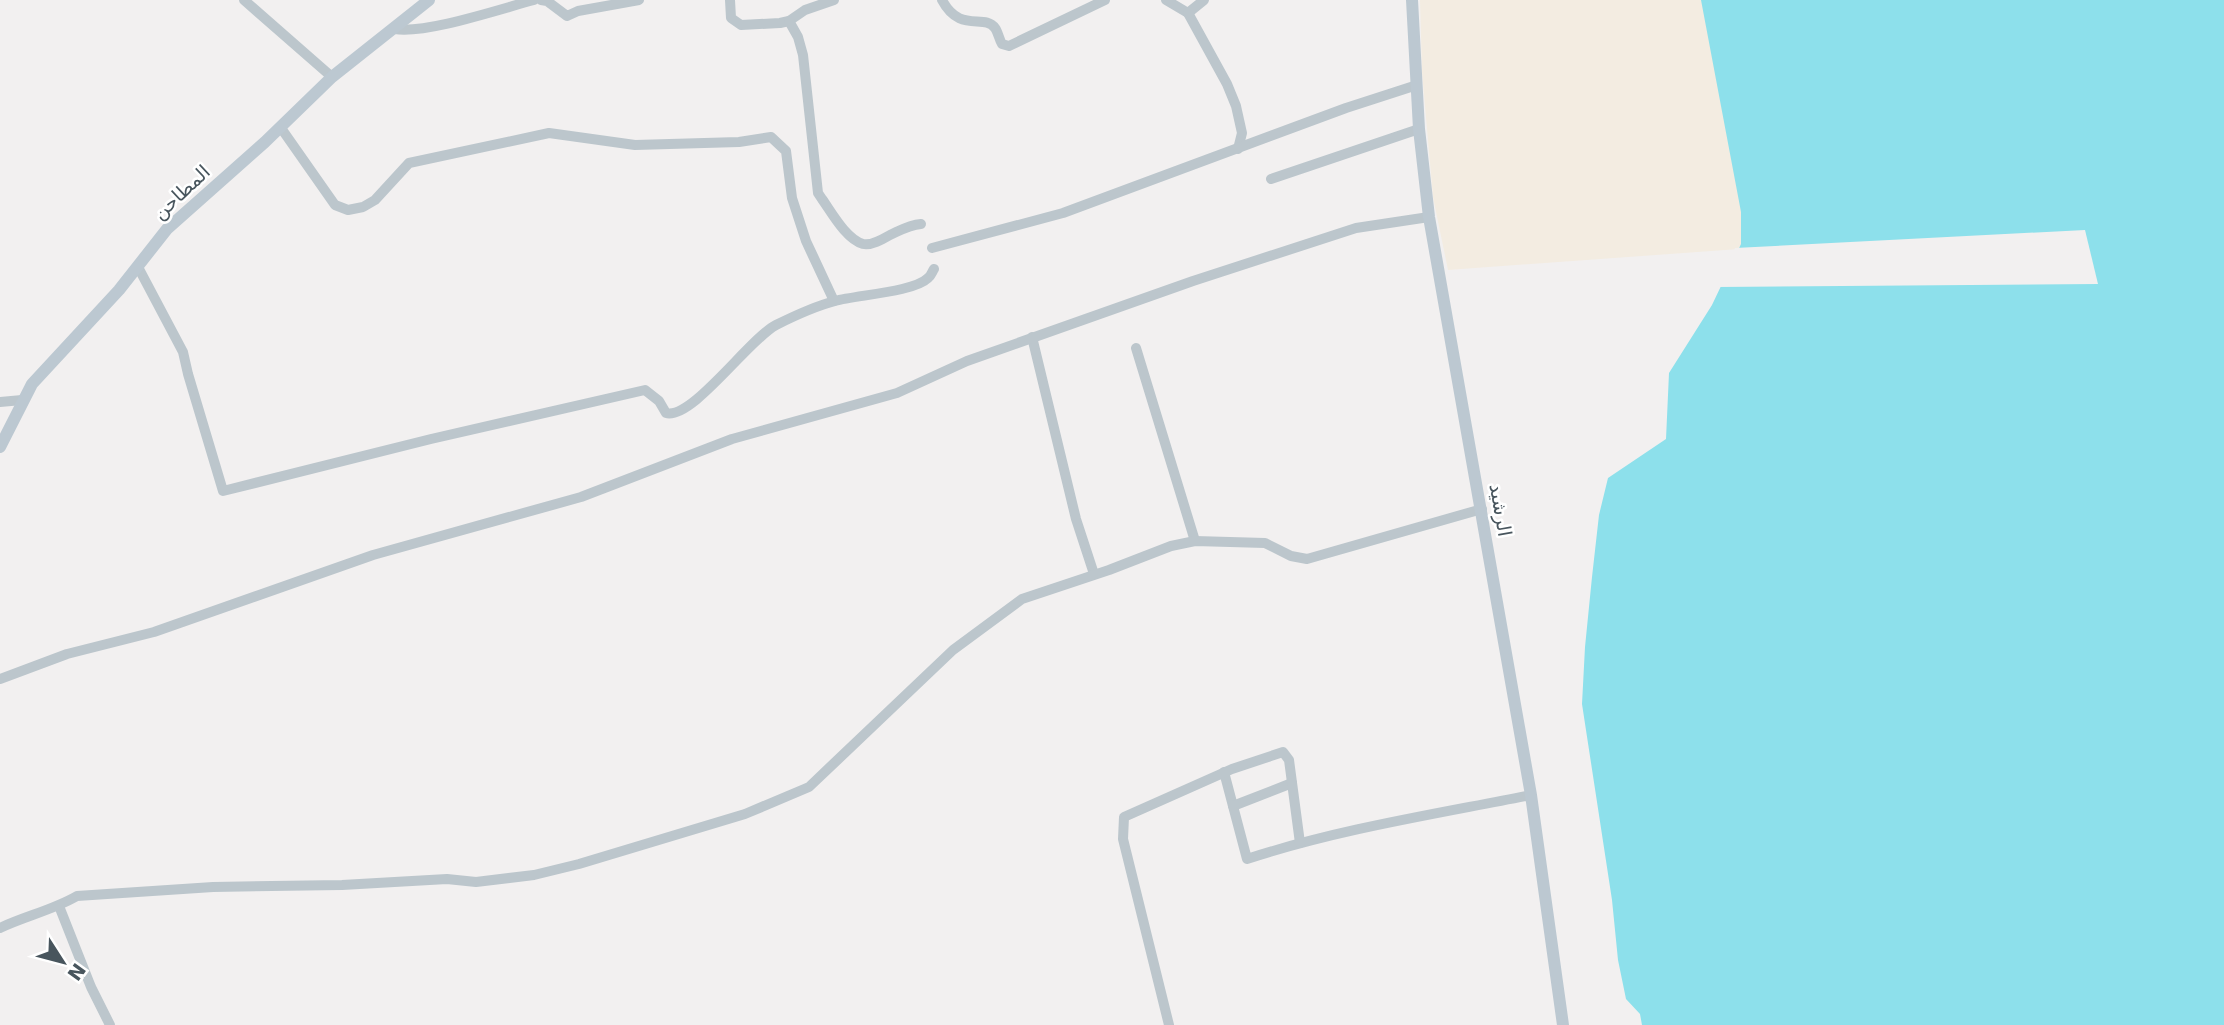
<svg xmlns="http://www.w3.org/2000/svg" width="2224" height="1025" font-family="'DejaVu Sans',Cairo,sans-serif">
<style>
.sand{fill:#f3ece1}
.water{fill:#8de0eb}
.pier{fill:#f2f0f0}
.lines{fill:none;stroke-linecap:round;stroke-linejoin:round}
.minor{stroke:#bcc6cc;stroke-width:10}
.secondary{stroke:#bcc8d1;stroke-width:12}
.labels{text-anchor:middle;stroke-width:5;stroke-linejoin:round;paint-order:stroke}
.street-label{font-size:19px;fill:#48555d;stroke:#fff}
</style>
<rect width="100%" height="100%" fill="#f2f0f0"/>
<polygon class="sand" points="1420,0 1753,0 1753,248 1448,270 1433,197 1422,72"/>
<polygon class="water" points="1701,0 2224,0 2224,1025 1642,1025 1640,1014 1626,999 1618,960 1612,900 1582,704 1585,647 1592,577 1599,515 1608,478 1666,439 1669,373 1712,305 1741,244 1741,212"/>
<polygon class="pier" points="2085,230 2098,284 1716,287 1735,248"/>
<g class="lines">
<g class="minor">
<polyline points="244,0 332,77"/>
<polyline points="541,0 547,1 567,16 578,11 639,0"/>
<polyline points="730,0 731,18 741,25 780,23 789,21 805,10 834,0"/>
<path d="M942 0C960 34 984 13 995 28 998 32 999 39 1002 44L1009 46 1105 0"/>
<polyline points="1166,0 1188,13 1227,84 1236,106 1242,133 1238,149"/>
<polyline points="1188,13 1204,0"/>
<path d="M789 21 798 37 803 55 818 193 822 199C832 213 846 239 863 244 871 246 883 239 890 235 901 230 909 225 921 224"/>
<path d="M395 29C426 34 500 9 534 0"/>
<polyline points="281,128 335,205 348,210 363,207 375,200 409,163 549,133 635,145 739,142 771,137 786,151 792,198 806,241 834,301"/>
<polyline points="1271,179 1419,129"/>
<polyline points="932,248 1063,213 1346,108 1417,85"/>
<path d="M138 267 183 352 188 374 223 491 431 439 645 390 659 401 666 413C692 420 749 339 776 325 794 316 816 306 835 301 857 295 914 292 928 278 931 276 932 272 934 269"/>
<polyline points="1032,337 1076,519 1094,574"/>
<polyline points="1136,348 1195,541"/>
<polyline points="0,402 22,400"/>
<polyline points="0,679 67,654 154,632 373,555 581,497 732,439 897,393 967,361 1193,281 1356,228 1429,217"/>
<path d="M1224 772 1247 859C1339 829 1436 814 1531 795"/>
<polyline points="1233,806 1292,783"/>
<polyline points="59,906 91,987 110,1025"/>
<path d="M0 928C25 916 53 910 77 896L213 887 342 885 447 879 476 882 534 875 579 864 745 814 809 787 953 650 1022 599 1109 570 1171 546 1195 541 1265 543 1291 556 1307 559 1482 509"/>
<polyline points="1169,1025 1123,839 1124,817 1232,769 1283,752 1289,760 1300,843"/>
</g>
<g class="secondary">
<polyline points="1412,0 1419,129 1429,217 1531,795 1563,1025"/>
<polyline points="0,447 32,384 119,290 167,229 265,142 332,77 429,0"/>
</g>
</g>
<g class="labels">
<g class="street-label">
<text transform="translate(181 192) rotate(-43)" y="7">المطاحن</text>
<text transform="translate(1501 510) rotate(80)" y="7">الرشيد</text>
</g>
</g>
<g transform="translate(63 962) rotate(126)" stroke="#ffffff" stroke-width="5" paint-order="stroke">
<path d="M0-5L12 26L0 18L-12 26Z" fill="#48555d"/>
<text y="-10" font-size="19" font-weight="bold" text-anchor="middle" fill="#48555d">N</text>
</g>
</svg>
